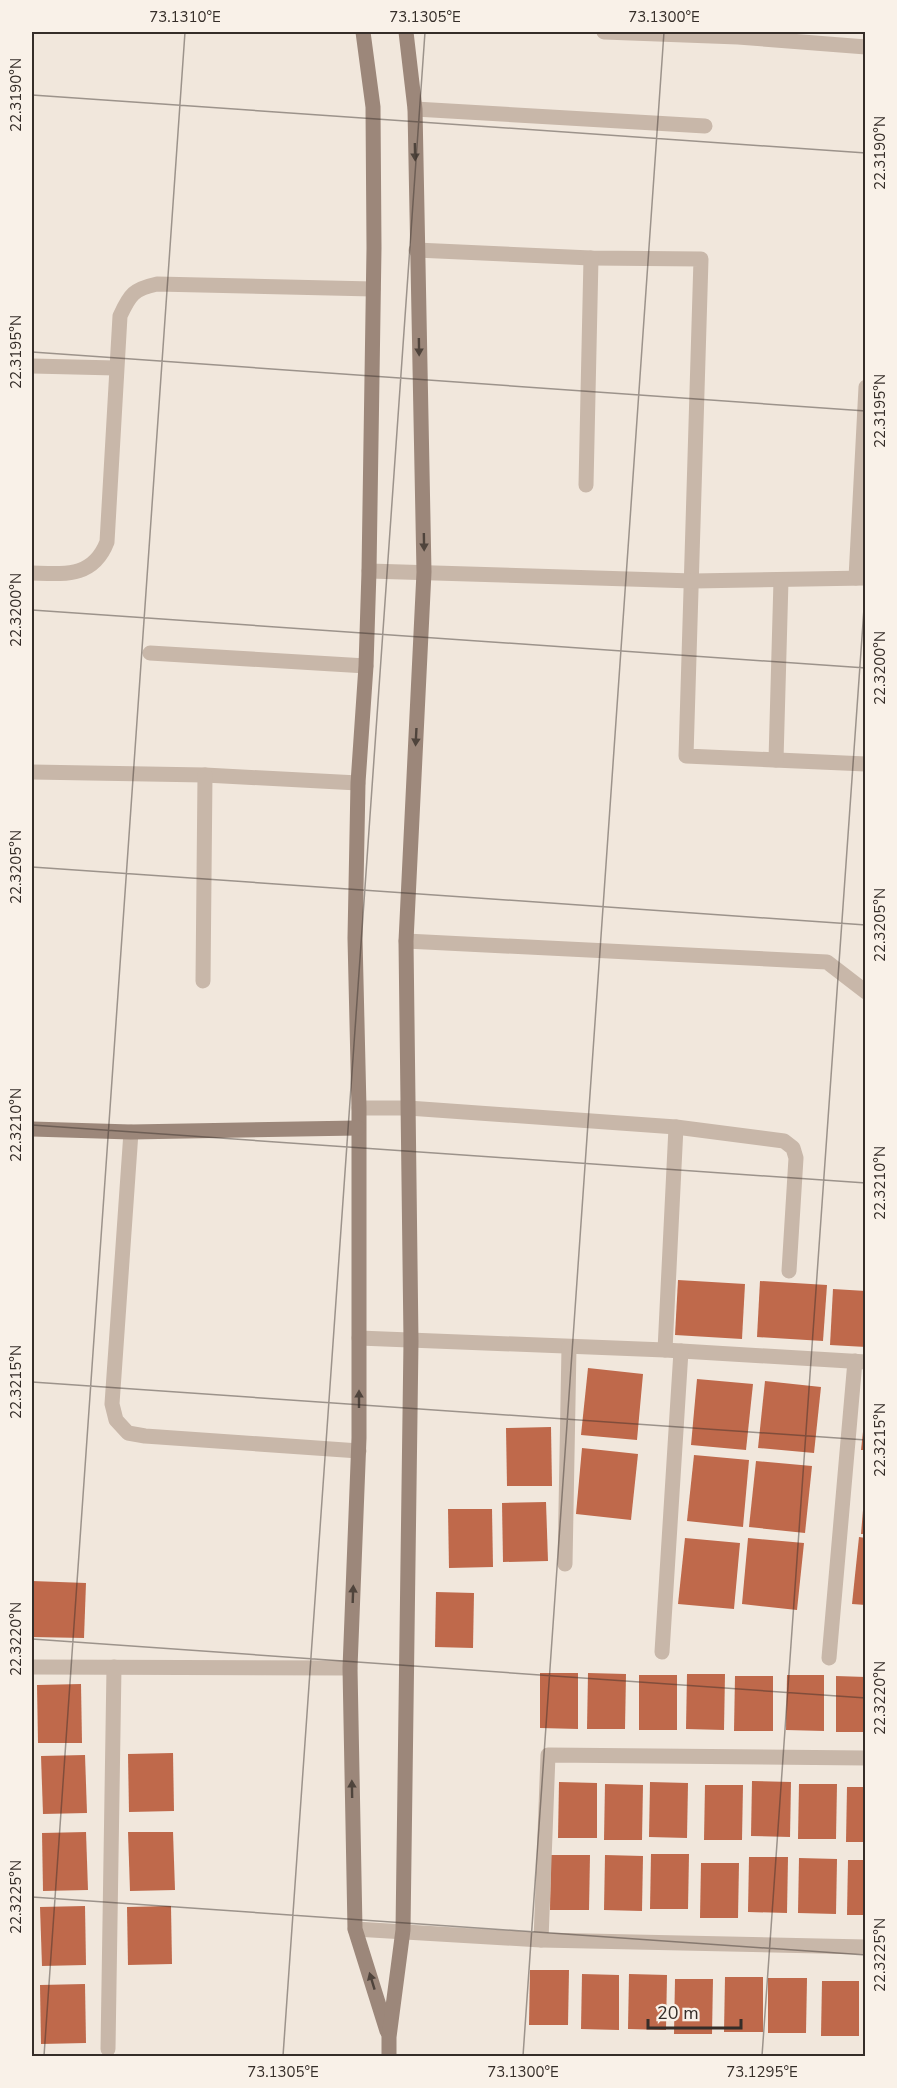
<svg xmlns="http://www.w3.org/2000/svg" width="897" height="2088" font-family="'Nunito Sans',sans-serif">
<style>
.building{fill:#bf694b}
.lines{fill:none;stroke-linecap:round;stroke-linejoin:round}
.street{stroke:#c8b7a9;stroke-width:15}
.secondary{stroke:#9c877a;stroke-width:15}
.oneway{fill:#4f443c}
.ticks{fill:none;stroke:#352d28;stroke-width:1.5;stroke-opacity:0.45}
.neatline{fill:none;stroke:#352d28;stroke-width:2}
.ticks-label{font-size:15px;text-anchor:middle;fill:#352d28}
</style>
<rect width="100%" height="100%" fill="#f1e7dc"/>
<g class="building">
<polygon points="678,1280 745,1284 742,1339 675,1335"/>
<polygon points="760,1281 827,1285 823,1341 757,1337"/>
<polygon points="833,1289 866,1291 866,1347 830,1345"/>
<polygon points="588,1368 643,1374 637,1440 581,1435"/>
<polygon points="697,1379 753,1384 746,1450 691,1445"/>
<polygon points="765,1381 821,1387 814,1453 758,1448"/>
<polygon points="864,1423 866,1423 866,1450 861,1450"/>
<polygon points="551,1427 552,1486 507,1486 506,1428"/>
<polygon points="582,1448 638,1454 631,1520 576,1514"/>
<polygon points="694,1455 749,1460 743,1527 687,1521"/>
<polygon points="756,1461 812,1466 805,1533 749,1527"/>
<polygon points="864,1498 866,1498 866,1534 861,1534"/>
<polygon points="546,1502 548,1561 503,1562 502,1503"/>
<polygon points="448,1509 492,1509 493,1567 449,1568"/>
<polygon points="859,1537 866,1538 866,1605 852,1604"/>
<polygon points="685,1538 740,1543 734,1609 678,1604"/>
<polygon points="748,1538 804,1543 797,1610 742,1604"/>
<polygon points="32,1581 86,1583 84,1638 32,1637"/>
<polygon points="436,1592 474,1593 473,1648 435,1647"/>
<polygon points="540,1673 578,1673 578,1729 540,1728"/>
<polygon points="588,1673 626,1674 625,1729 587,1729"/>
<polygon points="687,1674 725,1674 724,1730 686,1729"/>
<rect x="639" y="1675" width="38" height="55"/>
<polygon points="787,1675 824,1675 824,1731 786,1730"/>
<polygon points="735,1676 773,1676 773,1731 734,1731"/>
<polygon points="836,1676 866,1677 866,1732 836,1732"/>
<polygon points="81,1684 82,1743 38,1743 37,1685"/>
<polygon points="173,1753 174,1811 129,1812 128,1754"/>
<polygon points="85,1755 87,1813 43,1814 41,1756"/>
<polygon points="752,1781 791,1782 790,1837 751,1836"/>
<polygon points="559,1782 597,1783 597,1838 558,1838"/>
<polygon points="650,1782 688,1783 687,1838 649,1837"/>
<polygon points="605,1784 643,1785 642,1840 604,1840"/>
<polygon points="799,1784 837,1784 836,1839 798,1839"/>
<polygon points="705,1785 743,1785 742,1840 704,1840"/>
<polygon points="847,1787 866,1787 866,1842 846,1842"/>
<polygon points="86,1832 88,1890 43,1891 42,1833"/>
<polygon points="128,1832 173,1832 175,1890 130,1891"/>
<polygon points="651,1854 689,1854 688,1909 650,1909"/>
<polygon points="551,1855 590,1855 589,1910 550,1910"/>
<polygon points="605,1855 643,1856 642,1911 604,1910"/>
<polygon points="749,1857 788,1857 787,1913 748,1912"/>
<polygon points="799,1858 837,1859 836,1914 798,1913"/>
<polygon points="848,1860 866,1860 866,1915 847,1915"/>
<polygon points="701,1863 739,1863 738,1918 700,1918"/>
<polygon points="85,1906 86,1965 42,1966 40,1907"/>
<polygon points="171,1906 172,1964 128,1965 127,1907"/>
<polygon points="530,1970 569,1970 568,2025 529,2025"/>
<polygon points="582,1974 619,1975 619,2030 581,2029"/>
<polygon points="629,1974 667,1975 666,2030 628,2029"/>
<polygon points="725,1977 763,1977 763,2032 724,2032"/>
<polygon points="768,1978 807,1978 806,2033 768,2033"/>
<polygon points="675,1979 713,1979 712,2034 674,2034"/>
<polygon points="822,1981 859,1981 859,2036 821,2036"/>
<polygon points="85,1984 86,2043 41,2044 40,1985"/>
</g>
<g class="lines">
<g class="street">
<polyline points="604,32 738,37 866,47"/>
<polyline points="415,109 705,126"/>
<polyline points="416,250 591,258 701,259 686,756 866,764"/>
<polyline points="32,366 116,368"/>
<polyline points="586,485 591,258"/>
<polyline points="369,571 693,581 866,578"/>
<path d="M32 573C64 574 93 578 107 542L120 316C130 294 134 289 157 284L373 289"/>
<polyline points="856,578 866,387"/>
<polyline points="150,653 366,666"/>
<polyline points="776,760 781,580"/>
<polyline points="32,772 205,775 358,783"/>
<polyline points="406,941 827,962 866,992"/>
<polyline points="203,981 205,775"/>
<polyline points="359,1108 408,1108 676,1127 784,1141 793,1148 796,1158 789,1271"/>
<polyline points="131,1132 112,1404 116,1420 128,1433 145,1436 359,1451"/>
<polyline points="359,1338 665,1350 866,1362"/>
<polyline points="665,1350 676,1127"/>
<polyline points="565,1564 569,1347"/>
<polyline points="662,1652 681,1351"/>
<polyline points="829,1658 855,1361"/>
<polyline points="32,1667 350,1668"/>
<polyline points="355,1929 541,1940 866,1947"/>
<polyline points="541,1940 548,1755 866,1758"/>
<polyline points="108,2049 114,1667"/>
</g>
<g class="secondary">
<polyline points="363,32 373,107 374,248 369,571 366,666 358,783 355,938 359,1108 359,1438 350,1668 355,1929 387,2031"/>
<polyline points="32,1129 131,1132 358,1128"/>
<polyline points="389,2056 389,2037 403,1930 411,1341 406,941 424,572 415,109 406,32"/>
</g>
</g>
<defs><path id="oneway-solid" d="M-6-.8H1V-3.2L6.5 0L1 3.2V.8H-6Z" transform="scale(1.5)"/></defs>
<g class="oneway">
<use href="#oneway-solid" transform="translate(415 152) rotate(89)"/>
<use href="#oneway-solid" transform="translate(419 347) rotate(89)"/>
<use href="#oneway-solid" transform="translate(424 542) rotate(89)"/>
<use href="#oneway-solid" transform="translate(416 737) rotate(93)"/>
<use href="#oneway-solid" transform="translate(359 1399) rotate(-90)"/>
<use href="#oneway-solid" transform="translate(353 1594) rotate(-88)"/>
<use href="#oneway-solid" transform="translate(352 1789) rotate(-91)"/>
<use href="#oneway-solid" transform="translate(372 1981) rotate(-107)"/>
</g>
<path class="ticks" d="M32 95 866 153M32 352 866 411M32 610 866 668M32 867 866 925M32 1125 866 1183M32 1382 866 1440M32 1639 866 1698M32 1897 866 1955M44 2056 185 32M283 2056 425 32M523 2056 664 32M762 2056 866 580"/>
<rect width="897" height="2088" fill="none" stroke="#f9f1e8" stroke-width="66"/>
<path d="M648 2019v9h93v-9" fill="none" stroke="#352d28" stroke-width="3"/>
<text x="657" y="2019" font-size="18" fill="#352d28" stroke="#f9f1e8" stroke-width="4.5" paint-order="stroke">20 m</text>
<rect x="33" y="33" width="831" height="2022" class="neatline"/>
<g class="ticks-label">
<text x="185" y="22">73.1310°E</text>
<text x="425" y="22">73.1305°E</text>
<text x="664" y="22">73.1300°E</text>
<text transform="translate(16 95) rotate(-90)" y="5">22.3190°N</text>
<text transform="translate(880 153) rotate(-90)" y="5">22.3190°N</text>
<text transform="translate(16 352) rotate(-90)" y="5">22.3195°N</text>
<text transform="translate(880 411) rotate(-90)" y="5">22.3195°N</text>
<text transform="translate(16 610) rotate(-90)" y="5">22.3200°N</text>
<text transform="translate(880 668) rotate(-90)" y="5">22.3200°N</text>
<text transform="translate(16 867) rotate(-90)" y="5">22.3205°N</text>
<text transform="translate(880 925) rotate(-90)" y="5">22.3205°N</text>
<text transform="translate(16 1125) rotate(-90)" y="5">22.3210°N</text>
<text transform="translate(880 1183) rotate(-90)" y="5">22.3210°N</text>
<text transform="translate(16 1382) rotate(-90)" y="5">22.3215°N</text>
<text transform="translate(880 1440) rotate(-90)" y="5">22.3215°N</text>
<text transform="translate(16 1639) rotate(-90)" y="5">22.3220°N</text>
<text transform="translate(880 1698) rotate(-90)" y="5">22.3220°N</text>
<text transform="translate(16 1897) rotate(-90)" y="5">22.3225°N</text>
<text transform="translate(880 1955) rotate(-90)" y="5">22.3225°N</text>
<text x="283" y="2077">73.1305°E</text>
<text x="523" y="2077">73.1300°E</text>
<text x="762" y="2077">73.1295°E</text>
</g>
</svg>
